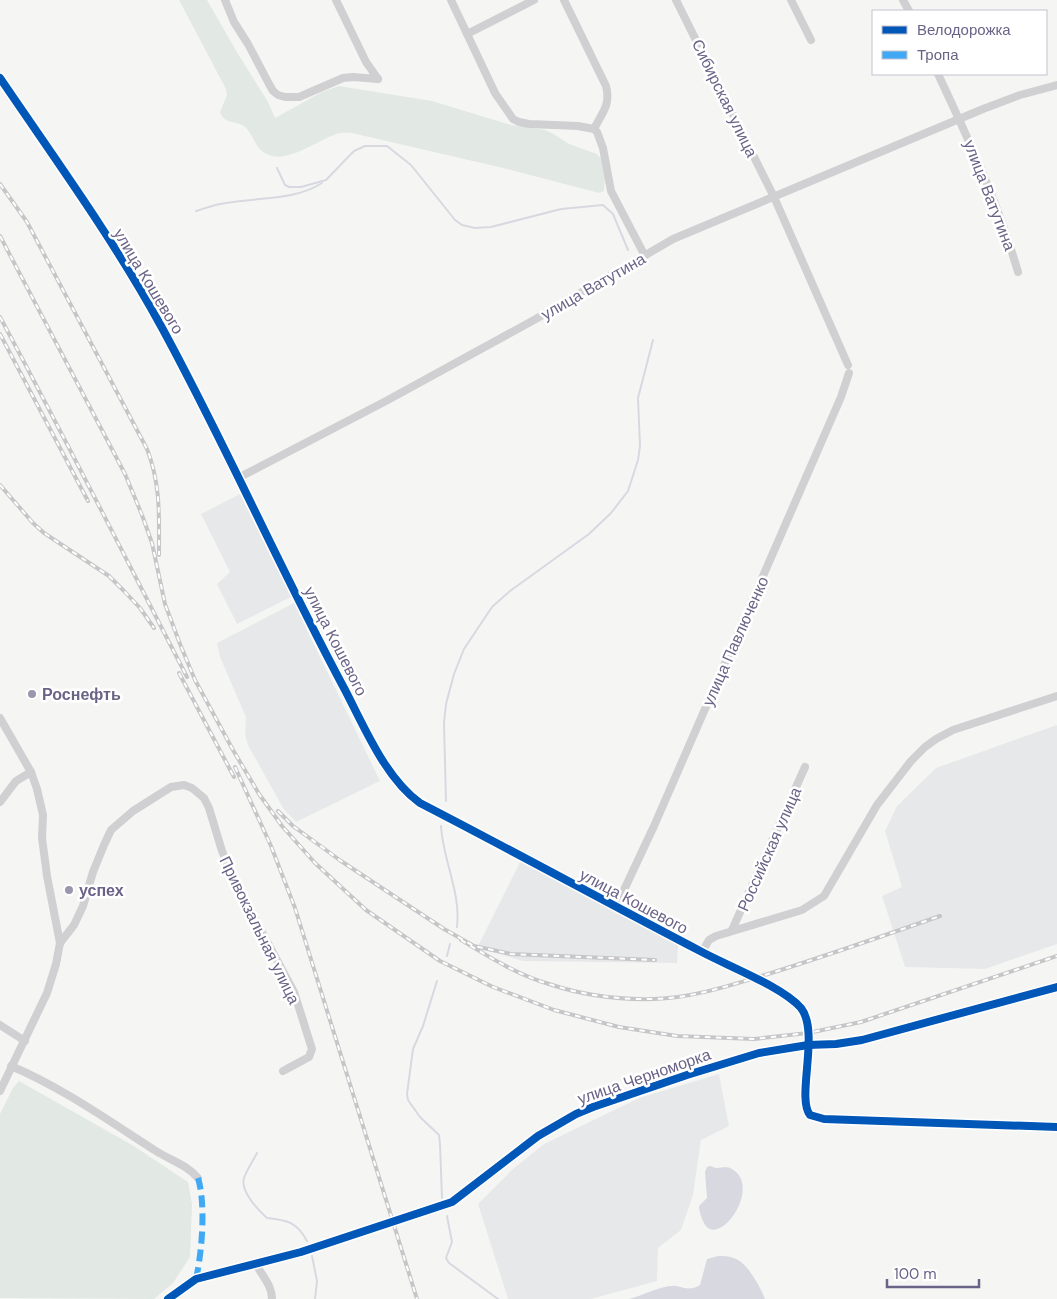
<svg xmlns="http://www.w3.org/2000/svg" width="1057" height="1299" font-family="'DM Sans',sans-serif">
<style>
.built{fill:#e7e8e9}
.green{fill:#e2e8e4}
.water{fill:#d8d8e0}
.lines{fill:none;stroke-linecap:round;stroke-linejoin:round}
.stream{stroke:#d8d8e0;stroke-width:2}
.minor-tunnel{stroke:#d2d1d9;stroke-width:8;stroke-dasharray:8 4;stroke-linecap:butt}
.minor{stroke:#d0cfd1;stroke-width:8}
.rail-casing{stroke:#c6c6c8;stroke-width:4}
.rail{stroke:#fff;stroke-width:2;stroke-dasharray:5.5;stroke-linecap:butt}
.quiet{stroke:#3fa9f5;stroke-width:6;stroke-dasharray:12 6;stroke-linecap:butt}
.cycleway-casing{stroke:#fff;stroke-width:11}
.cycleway{stroke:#0057b8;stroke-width:8}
.poi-dot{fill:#9b96ad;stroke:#fff;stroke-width:2}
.labels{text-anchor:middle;stroke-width:5;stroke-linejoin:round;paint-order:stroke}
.street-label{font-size:16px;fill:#6b6387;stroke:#fff}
.poi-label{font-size:16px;font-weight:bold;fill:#6b6387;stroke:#fff;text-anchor:start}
</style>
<rect width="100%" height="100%" fill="#f5f6f4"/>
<g class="built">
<polygon points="240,494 291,597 237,624 217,584 230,572 201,514"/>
<polygon points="294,603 380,781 296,822 283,808 248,745 245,735 246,717 220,657 217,643"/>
<polygon points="1057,725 1057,944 985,969 905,967 882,896 902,887 885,831 897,806 936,768"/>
<polygon points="520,862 678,945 677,963 523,961 477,948"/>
<polygon points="719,1074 729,1126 701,1140 693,1195 681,1230 658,1248 657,1281 591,1299 508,1299 478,1204 513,1169 544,1144 639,1098"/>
</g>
<g class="green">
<path d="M179 0H207L238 54 268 102 275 118 322 92 339 86 432 101 511 125 545 130 552 133 569 144 597 154 603 161 605 176 604 191 599 193 503 168 352 133C346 133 340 132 334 135 314 142 282 168 262 151 255 145 253 136 247 129 239 119 225 126 220 112L227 95 226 89Z"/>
<polygon points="19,1081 132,1145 188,1182 192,1204 190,1257 173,1283 154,1299 0,1298 0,1114 13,1088"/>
</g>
<g class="water">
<path d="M710 1166C712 1166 714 1168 717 1168 722 1168 726 1166 732 1169 764 1188 716 1253 703 1221 701 1216 699 1212 699 1206L707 1198 705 1172 707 1167Z"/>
<path d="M718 1256C724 1256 732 1256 738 1260 748 1265 761 1288 765 1299H629C642 1296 664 1284 676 1286 686 1288 690 1291 700 1285L707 1259Z"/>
</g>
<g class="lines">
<g class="stream">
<polyline points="277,168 285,185 289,187 301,187 326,180 354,151 365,146 387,146 411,165 455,220 462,225 475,228 491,227 561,209 603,205 613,214 628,250"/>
<path d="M196 211C206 208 216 204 226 203 258 197 294 201 322 183"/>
<polyline points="446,801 444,723 446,704 454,674 464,649 492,607 510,591 589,534 611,513 628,491 638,460 640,446 638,398 653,340"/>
<path d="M441 826C443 861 461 892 457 927"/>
<polyline points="447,956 450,944"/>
<polyline points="437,981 423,1026 413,1049 407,1094 408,1100 420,1117 439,1135 440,1144 442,1198"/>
<path d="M257 1153C253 1161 247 1169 244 1178 240 1191 258 1210 267 1218 287 1220 297 1222 307 1241"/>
<polyline points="447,1216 452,1242 446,1258 449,1263 498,1299"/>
<polyline points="312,1256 317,1281 315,1299"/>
</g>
<polyline class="minor-tunnel" points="374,1228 398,1220"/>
<g class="minor">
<polyline points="225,0 234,22 248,44 269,84 273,91 278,95 285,97 299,97 343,78 353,77 378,79"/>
<polyline points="336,0 366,62 378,79"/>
<polyline points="451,0 495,93 513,119 519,122 529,124 578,126 594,129 597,132 603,148 611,191 645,256"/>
<path d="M564 0 606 86C611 105 602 113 594 129"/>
<polyline points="676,0 774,197 848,365"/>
<polyline points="791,0 811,40"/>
<polyline points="903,0 909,11"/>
<polyline points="467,34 534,0"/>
<path d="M938 74C968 138 998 203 1018 272"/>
<path d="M0 78C55 159 114 240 161 326 226 445 280 569 344 688 364 726 385 778 420 803 515 852 608 903 702 952 728 966 783 987 801 1008 820 1032 796 1098 810 1115L824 1119 1057 1127"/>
<polyline points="238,478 386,401 534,320 673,239 983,109 1020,95 1057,85"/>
<polyline points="0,718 31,772 37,789 43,815 42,838 47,876 60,943 56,964 47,993 0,1091"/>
<polyline points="0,802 16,781 31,772"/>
<polyline points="616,907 654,826 841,397 849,373"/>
<polyline points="732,930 805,767"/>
<polyline points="60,943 74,925 83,906 93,872 104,845 111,830 133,811 171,787 184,785 192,788 204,798 209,808 222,851 235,882 294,992 312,1049 309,1057 283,1071"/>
<polyline points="702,952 709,940 716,936 802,910 824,896 877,805 911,761 925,747 936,739 953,730 1057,696"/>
<polyline points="0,1025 25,1041"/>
<path d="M11 1066C63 1088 109 1121 156 1151 170 1160 187 1165 198 1178"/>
<polyline points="398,1220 452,1202 538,1136 576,1114 593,1107 687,1075 759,1053 808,1045 836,1044 862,1040 1057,987"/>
<path d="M256 1264C262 1276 272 1285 272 1299"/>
<polyline points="168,1299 196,1279 301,1252 374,1228"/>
</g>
<defs>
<g id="rail">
<path d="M0 184 27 222 147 449C161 485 159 517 159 555"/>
<polyline points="0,236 125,474 142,515 152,543 165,604 180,644 195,680 233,750 259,794 282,826 315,863 366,910 440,961 493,987 554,1010 619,1027 677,1036 754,1039 808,1033 861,1022 1057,956"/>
<path d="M0 317C64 436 125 557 187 677"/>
<polyline points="0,334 88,501"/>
<polyline points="0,485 33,523 44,533 109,576 125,592 140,608 154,628"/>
<polyline points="179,673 234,777"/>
<polyline points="235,767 271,846 295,908 417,1299"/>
<polyline points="278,811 293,826 341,861 444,929 474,946 511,954 655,960"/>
<path d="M461 940C489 957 518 975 549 984 582 995 619 1000 654 999 693 998 731 985 768 974 826 956 883 936 940 916"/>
</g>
</defs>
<use href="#rail" class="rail-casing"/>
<use href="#rail" class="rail"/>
<path class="quiet" d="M196 1279C202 1252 206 1204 198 1178"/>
<defs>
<g id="cycleway">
<path d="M0 78C55 159 114 240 161 326 226 445 280 569 344 688 364 726 385 778 420 803 515 852 608 903 702 952 728 966 783 987 801 1008 820 1032 796 1098 810 1115L824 1119 1057 1127"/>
<polyline points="168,1299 196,1279 301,1252 452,1202 538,1136 576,1114 593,1107 687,1075 759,1053 808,1045 836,1044 862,1040 1057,987"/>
</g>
</defs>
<use href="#cycleway" class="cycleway-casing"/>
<use href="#cycleway" class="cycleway"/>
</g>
<g class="poi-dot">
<circle cx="32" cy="694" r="5"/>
<circle cx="69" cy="890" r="5"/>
</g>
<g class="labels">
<g class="street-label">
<text transform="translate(725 98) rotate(64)" y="6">Сибирская улица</text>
<text transform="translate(990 195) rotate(69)" y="6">улица Ватутина</text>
<text transform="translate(149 281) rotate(59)" y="6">улица Кошевого</text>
<text transform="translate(593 286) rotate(-30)" y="6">улица Ватутина</text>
<text transform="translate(336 641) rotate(63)" y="6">улица Кошевого</text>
<text transform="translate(735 641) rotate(-66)" y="6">улица Павлюченко</text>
<text transform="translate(769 849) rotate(-66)" y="6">Российская улица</text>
<text transform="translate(634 901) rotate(28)" y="6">улица Кошевого</text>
<text transform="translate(260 930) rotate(64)" y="6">Привокзальная улица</text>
<text transform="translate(644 1076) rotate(-19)" y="6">улица Черноморка</text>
</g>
<g class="poi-label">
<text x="42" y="700">Роснефть</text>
<text x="79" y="896">успех</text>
</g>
</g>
<rect x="872" y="10" width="175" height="65" fill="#ffffff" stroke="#c4c1cf"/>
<rect x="882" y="26" width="25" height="8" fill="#0057b8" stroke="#c4c1cf"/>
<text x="917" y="35" font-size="15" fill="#6b6387">Велодорожка</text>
<rect x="882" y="51" width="25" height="8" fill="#3fa9f5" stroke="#c4c1cf"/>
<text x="917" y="60" font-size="15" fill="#6b6387">Тропа</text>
<path d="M887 1279v8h92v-8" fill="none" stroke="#6b6387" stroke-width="2.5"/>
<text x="894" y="1279" font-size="15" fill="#6b6387" stroke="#ffffff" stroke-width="4" paint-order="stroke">100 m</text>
</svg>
